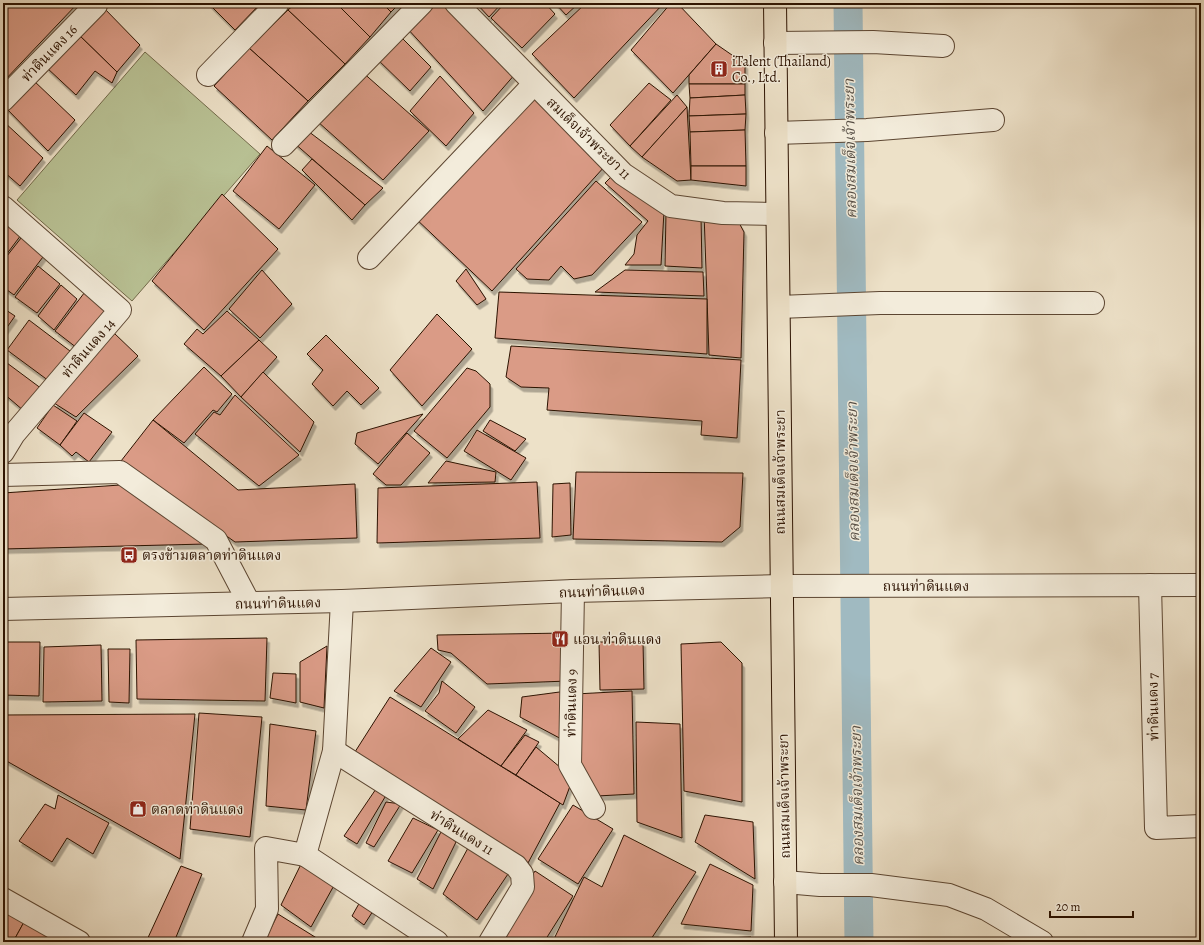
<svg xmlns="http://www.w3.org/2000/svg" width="1204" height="945" font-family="Alegreya,'Noto Serif Thai',serif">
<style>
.green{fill:#b9c295;stroke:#726a4a}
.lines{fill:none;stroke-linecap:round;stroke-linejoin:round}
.canal{stroke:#a0bac1;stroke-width:29}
.building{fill:#da9b86;stroke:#2c1200;filter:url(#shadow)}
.minor-casing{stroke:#5c4632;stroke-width:24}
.major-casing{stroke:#2c1200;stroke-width:24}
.minor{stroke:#f3ecdb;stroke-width:22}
.major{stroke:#ede1c8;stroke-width:22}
.labels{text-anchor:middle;stroke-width:3;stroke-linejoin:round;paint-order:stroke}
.street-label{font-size:14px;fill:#2c1200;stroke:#f3ecdb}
.poi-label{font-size:14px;fill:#2c1200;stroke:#f3ecdb;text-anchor:start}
.water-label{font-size:15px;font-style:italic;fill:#554d44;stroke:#f3ecdb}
</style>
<defs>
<filter id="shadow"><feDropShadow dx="2.5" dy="4.5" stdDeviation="0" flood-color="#0004"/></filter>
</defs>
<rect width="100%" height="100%" fill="#ede1c8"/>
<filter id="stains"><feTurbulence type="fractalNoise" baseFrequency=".005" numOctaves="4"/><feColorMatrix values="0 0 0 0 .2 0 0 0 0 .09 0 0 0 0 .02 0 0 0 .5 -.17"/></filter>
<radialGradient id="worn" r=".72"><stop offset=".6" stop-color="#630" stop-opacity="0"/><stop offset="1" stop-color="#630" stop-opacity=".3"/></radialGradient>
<polygon class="green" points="145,52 260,154 132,301 17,200"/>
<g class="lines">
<polyline class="canal" points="848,3 859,942"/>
</g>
<g class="building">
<polygon points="3,3 78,3 3,82"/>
<polygon points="208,3 261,3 235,30"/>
<polygon points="296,3 336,3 370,37 345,64 288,10"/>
<polygon points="336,3 382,3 391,12 370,37"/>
<polygon points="382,3 400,3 391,12"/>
<polygon points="427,3 449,3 516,73 483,111 406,27"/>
<polygon points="476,3 502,3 489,17"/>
<polygon points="505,3 545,3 555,14 522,48 491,18"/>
<polygon points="555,3 579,3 566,15"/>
<polygon points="586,3 664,3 574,98 532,54"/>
<polygon points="671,3 677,3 716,44 673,93 631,50"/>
<polygon points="102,6 140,45 117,72 78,34"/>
<polygon points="288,10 345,64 308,101 249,48"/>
<polygon points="397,33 431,67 410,91 374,56"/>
<polygon points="78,34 117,72 112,83 95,71 76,95 46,67"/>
<polygon points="716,44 745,64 745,84 689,84 689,75"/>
<polygon points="249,48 308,101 272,140 214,86"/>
<polygon points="360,70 429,131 383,180 317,121"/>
<polygon points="440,76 474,113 446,146 410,111"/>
<polygon points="32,79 75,120 48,151 5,107"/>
<polygon points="649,83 671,100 630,146 610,125"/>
<polygon points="689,84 745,84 745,95 690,98"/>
<polygon points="533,90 605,166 492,291 413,216"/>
<polygon points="677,95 687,107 642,157 630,146"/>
<polygon points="745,95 746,114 689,116 690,98"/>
<polygon points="687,107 691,180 677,181 642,157"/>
<polygon points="746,114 745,130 690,132 689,116"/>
<polygon points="3,121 43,158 20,186 3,171"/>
<polygon points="304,128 383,188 365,205 293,142"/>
<polygon points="745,130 746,166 691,166 690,132"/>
<polygon points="267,146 315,185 279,229 233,191"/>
<polygon points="312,159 365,205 352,220 302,170"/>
<polygon points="691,166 746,166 746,186 691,180"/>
<polygon points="615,173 664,211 661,265 625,265 634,254 637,235 648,221 605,183"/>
<polygon points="596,181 642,222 592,275 574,279 561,266 549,280 527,279 516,269"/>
<polygon points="222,194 278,249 204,330 152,281"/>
<polygon points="3,213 24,231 3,259"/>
<polygon points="666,213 701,217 702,268 665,266"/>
<polygon points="704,213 738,221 744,232 741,358 709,355"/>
<polygon points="25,233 46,253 14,295 3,287 3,261"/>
<polygon points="38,266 60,284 37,313 15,297"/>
<polygon points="466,269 486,299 477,305 456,281"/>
<polygon points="262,270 292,304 260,338 229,309"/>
<polygon points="625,270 703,272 704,296 595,292"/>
<polygon points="61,285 77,299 54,330 38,316"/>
<polygon points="88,288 111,308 77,348 55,331"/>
<polygon points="499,292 707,299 707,354 495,338"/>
<polygon points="3,308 15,316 3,333"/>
<polygon points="227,311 259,340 221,376 184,344 197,329 203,334"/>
<polygon points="437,314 472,349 422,406 390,370"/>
<polygon points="29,320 70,351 49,381 7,350"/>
<polygon points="114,333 138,356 76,417 54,403"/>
<polygon points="326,335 379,388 361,405 347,391 333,406 312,384 323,370 307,354"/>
<polygon points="259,340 277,357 241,397 221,376"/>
<polygon points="511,346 741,360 737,438 701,435 702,421 547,410 549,388 521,387 506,377"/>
<polygon points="3,360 42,389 24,411 3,393"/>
<polygon points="204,367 232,394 217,412 213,410 184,443 153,420"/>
<polygon points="467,368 476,371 490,384 490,407 447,458 414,431"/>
<polygon points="263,372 314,422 300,452 241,397"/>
<polygon points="235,395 299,455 259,486 195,434 214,412 220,415"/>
<polygon points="53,405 77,421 60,445 37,428"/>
<polygon points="84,413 112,432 89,462 76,452 72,456 60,445"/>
<polygon points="423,414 378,464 355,444 357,433"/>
<polygon points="153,420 238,490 355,484 357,538 235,542 121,461"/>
<polygon points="490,420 526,439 515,451 483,431"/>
<polygon points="477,430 526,458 511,480 464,451"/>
<polygon points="407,433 430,453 401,485 386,485 373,474"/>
<polygon points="446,461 496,472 495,482 428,483"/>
<polygon points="576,472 743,473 740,527 722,542 573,539"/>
<polygon points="537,482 540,538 377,543 378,488"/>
<polygon points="570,483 571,535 552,537 553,484"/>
<polygon points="135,484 206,544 3,549 3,493"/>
<polygon points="568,633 568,681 487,684 451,653 438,650 437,635"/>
<polygon points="267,638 265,701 137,699 136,640"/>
<polygon points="3,642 40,642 39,696 3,695"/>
<polygon points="599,642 643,642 644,689 600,690"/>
<polygon points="721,642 742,663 742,802 684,791 681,644"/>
<polygon points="101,645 102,701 43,702 44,647"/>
<polygon points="327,646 324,708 300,702 300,662"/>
<polygon points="431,648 451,662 421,707 394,691"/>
<polygon points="108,649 130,649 129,703 109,702"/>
<polygon points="273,673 296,674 296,703 270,698"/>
<polygon points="442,681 475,707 456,733 425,711 439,693"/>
<polygon points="567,691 567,742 520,717 522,697"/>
<polygon points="632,691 634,794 597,796 575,766 575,694"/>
<polygon points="390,697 560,803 528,863 353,755"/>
<polygon points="488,710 527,730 501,766 458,739"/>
<polygon points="199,713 262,717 250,837 190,829"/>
<polygon points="195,714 180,859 3,759 3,715"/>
<polygon points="636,722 680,724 682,838 637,822"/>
<polygon points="270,724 316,731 306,810 266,806"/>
<polygon points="525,735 539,742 516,775 501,766"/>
<polygon points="536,747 573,778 563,805 516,775"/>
<polygon points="378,786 388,792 357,844 344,836"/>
<polygon points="58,795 109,823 93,854 67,838 52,862 19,841 45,804 55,809"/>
<polygon points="386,802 401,804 374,847 366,843"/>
<polygon points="573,805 613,829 578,884 538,859"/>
<polygon points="705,815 753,822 755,879 695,842"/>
<polygon points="413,818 438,830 412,873 388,861"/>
<polygon points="442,830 456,842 433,889 417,879"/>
<polygon points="624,835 696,872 649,942 553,941 584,877 602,887"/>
<polygon points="468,848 510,871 477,920 443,894"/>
<polygon points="304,858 337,880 311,927 281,905"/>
<polygon points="710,864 753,885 751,931 681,924"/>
<polygon points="181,866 202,874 174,942 146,942"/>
<polygon points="535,871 573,896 544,942 490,942"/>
<polygon points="361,900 373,911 364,925 352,916"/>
<polygon points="4,911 24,922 13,942 3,942"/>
<polygon points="278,914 323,942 264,942"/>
<polygon points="24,922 53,933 47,942 13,942"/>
<polygon points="751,937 751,942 699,942 699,939"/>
</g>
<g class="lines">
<defs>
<g id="minor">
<polyline points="456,3 623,174 671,206 723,213 777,214"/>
<polyline points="775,43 873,42 943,46"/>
<polyline points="208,75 278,3"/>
<polyline points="3,100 96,5"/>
<polyline points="776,133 867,130 993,120"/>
<polyline points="283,145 422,3"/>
<polyline points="3,207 120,310 14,434 3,452"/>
<polyline points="369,258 534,84"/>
<polyline points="779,307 880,303 1093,303"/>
<polyline points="3,475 120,472 216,540 249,603"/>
<polyline points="1150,585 1156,828 1201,826"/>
<polyline points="573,591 570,765 594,808"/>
<polyline points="342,601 334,751 305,855 437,942"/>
<polyline points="3,609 342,601 573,591 781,586 1201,585"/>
<polyline points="334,751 516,866 522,874 523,887 490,942"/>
<polyline points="785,882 820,885 871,885 949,895 986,909 1042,942"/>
<polyline points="3,899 79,942"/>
<polyline points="253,942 267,909 266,848 305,855"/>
</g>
<polyline id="major" points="775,3 786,942"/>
</defs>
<use href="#minor" class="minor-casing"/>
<use href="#major" class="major-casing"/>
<use href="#minor" class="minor"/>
<use href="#major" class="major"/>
</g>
<defs>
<symbol id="building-square" viewBox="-11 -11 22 22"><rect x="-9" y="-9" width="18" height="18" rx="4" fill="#8f2418" stroke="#f3ecdb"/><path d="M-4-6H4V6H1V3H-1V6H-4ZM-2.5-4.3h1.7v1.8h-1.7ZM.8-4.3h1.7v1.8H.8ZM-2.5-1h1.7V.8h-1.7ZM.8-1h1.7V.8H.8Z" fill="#fff"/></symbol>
<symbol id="bus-square" viewBox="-11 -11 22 22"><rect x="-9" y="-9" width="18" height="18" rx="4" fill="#8f2418" stroke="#f3ecdb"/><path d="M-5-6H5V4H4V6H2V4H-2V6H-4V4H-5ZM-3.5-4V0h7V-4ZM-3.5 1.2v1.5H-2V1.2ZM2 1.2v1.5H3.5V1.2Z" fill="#fff"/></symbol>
<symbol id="restaurant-square" viewBox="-11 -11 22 22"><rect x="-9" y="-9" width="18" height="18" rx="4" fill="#8f2418" stroke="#f3ecdb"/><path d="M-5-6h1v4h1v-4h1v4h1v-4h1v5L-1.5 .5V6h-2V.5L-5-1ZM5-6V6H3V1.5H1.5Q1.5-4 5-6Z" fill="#fff"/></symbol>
<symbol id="shop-square" viewBox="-11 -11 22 22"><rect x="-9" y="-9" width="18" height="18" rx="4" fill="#8f2418" stroke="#f3ecdb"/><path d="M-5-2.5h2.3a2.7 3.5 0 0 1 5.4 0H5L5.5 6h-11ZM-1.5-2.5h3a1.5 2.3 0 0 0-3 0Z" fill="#fff"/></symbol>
</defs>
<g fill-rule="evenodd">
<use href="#building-square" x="709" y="59" width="20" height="20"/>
<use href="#bus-square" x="119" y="545" width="20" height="20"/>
<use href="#restaurant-square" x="550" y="629" width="20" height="20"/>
<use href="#shop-square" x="128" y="799" width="20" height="20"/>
</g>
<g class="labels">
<g class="street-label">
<text transform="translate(49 53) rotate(-46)" y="5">ท่าดินแดง 16</text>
<text transform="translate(589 138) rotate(44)" y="5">สมเด็จเจ้าพระยา 11</text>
<text transform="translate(88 348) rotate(-49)" y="5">ท่าดินแดง 14</text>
<text transform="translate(780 472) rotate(-90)" y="5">ถนนสมเด็จเจ้าพระยา</text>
<text x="926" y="591">ถนนท่าดินแดง</text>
<text transform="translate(602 591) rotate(-2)" y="5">ถนนท่าดินแดง</text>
<text transform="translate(278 603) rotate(-1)" y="5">ถนนท่าดินแดง</text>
<text transform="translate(571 703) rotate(-89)" y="5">ท่าดินแดง 9</text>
<text transform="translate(1153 707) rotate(-91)" y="5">ท่าดินแดง 7</text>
<text transform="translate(784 796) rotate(-91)" y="5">ถนนสมเด็จเจ้าพระยา</text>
<text transform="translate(462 832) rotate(32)" y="5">ท่าดินแดง 11</text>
</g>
<g class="poi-label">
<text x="732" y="66">iTalent (Thailand)<tspan x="732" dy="16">Co., Ltd.</tspan></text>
<text x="142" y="560">ตรงข้ามตลาดท่าดินแดง</text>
<text x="573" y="644">แอน ท่าดินแดง</text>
<text x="151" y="814">ตลาดท่าดินแดง</text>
</g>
<g class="water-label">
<text transform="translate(850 149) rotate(-91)" y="5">คลองสมเด็จเจ้าพระยา</text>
<text transform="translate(853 472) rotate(-91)" y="5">คลองสมเด็จเจ้าพระยา</text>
<text transform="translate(857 796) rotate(-91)" y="5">คลองสมเด็จเจ้าพระยา</text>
</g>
</g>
<rect width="1204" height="945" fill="none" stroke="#ede1c8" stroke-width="16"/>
<rect x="4" y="4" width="1196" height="937" fill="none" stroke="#2c1200" stroke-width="2"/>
<rect x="8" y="8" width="1188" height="929" fill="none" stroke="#2c1200"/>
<path d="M1050 911v6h83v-6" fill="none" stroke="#2c1200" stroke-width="2"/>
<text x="1056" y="911" font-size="12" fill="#2c1200" stroke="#f3ecdb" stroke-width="3" paint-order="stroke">20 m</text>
<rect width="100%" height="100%" filter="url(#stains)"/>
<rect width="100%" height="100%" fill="url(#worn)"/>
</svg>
